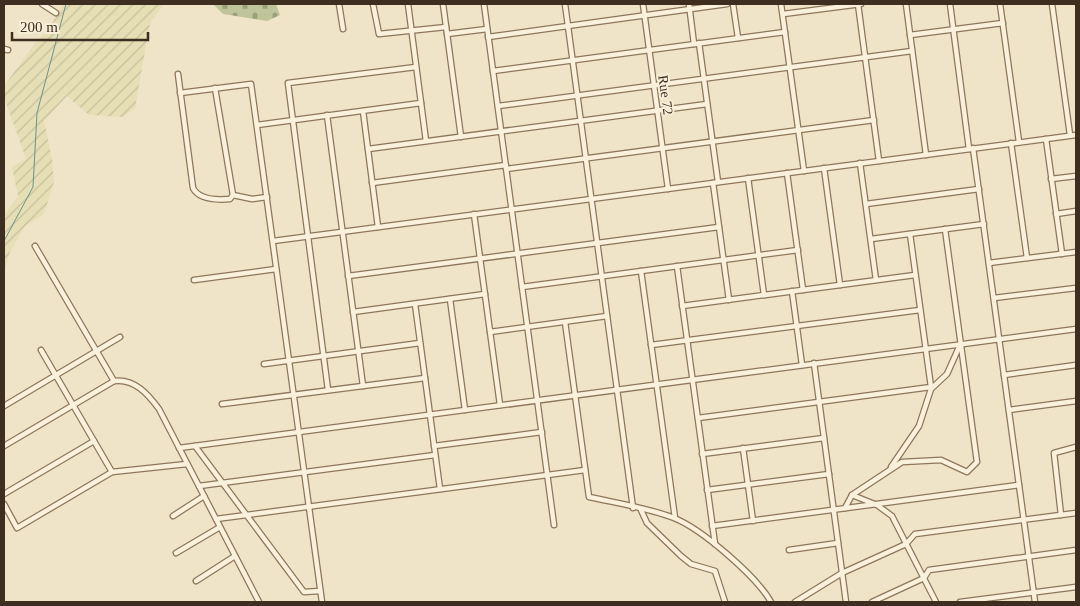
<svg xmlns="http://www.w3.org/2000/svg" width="1080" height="606" font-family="Georgia,serif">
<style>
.farmland{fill:url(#farmland-furrows)}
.cemetery{fill:url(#cemetery-stones)}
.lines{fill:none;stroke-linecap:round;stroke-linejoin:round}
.stream{stroke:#6f938a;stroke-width:1}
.minor-casing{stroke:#8d765c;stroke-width:7}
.minor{stroke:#faf1dc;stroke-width:4.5}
.labels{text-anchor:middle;stroke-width:4;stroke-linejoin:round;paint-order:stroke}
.street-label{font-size:14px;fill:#3d2e20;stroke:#f7eed8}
</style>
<defs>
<pattern id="farmland-furrows" width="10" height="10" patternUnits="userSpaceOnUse" patternTransform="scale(1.25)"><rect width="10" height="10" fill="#e6deb5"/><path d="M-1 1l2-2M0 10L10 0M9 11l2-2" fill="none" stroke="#c6bf9b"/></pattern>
<pattern id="cemetery-stones" width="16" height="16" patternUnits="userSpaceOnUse" patternTransform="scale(1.25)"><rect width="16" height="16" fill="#bfc49a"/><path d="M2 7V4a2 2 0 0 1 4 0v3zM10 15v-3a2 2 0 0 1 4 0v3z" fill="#9ca07d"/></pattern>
</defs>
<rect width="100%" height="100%" fill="#f0e4c8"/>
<polygon class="farmland" points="63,4 164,4 150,23 135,108 123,117 89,115 67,96 44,121 52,159 54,182 44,214 25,226 10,252 4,273 4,215 18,196 12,167 26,159 4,97 4,86 33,46 50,27"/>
<polygon class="cemetery" points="213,4 276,4 280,15 267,21 223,14"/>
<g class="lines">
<polyline class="stream" points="4,241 33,187 37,113 66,4"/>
<defs>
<g id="minor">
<polyline points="42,4 56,13"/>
<polyline points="339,4 343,29"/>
<polyline points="373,4 379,34 446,27"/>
<polyline points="408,4 426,141"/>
<polyline points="443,4 461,137"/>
<polyline points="484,4 554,525"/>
<polyline points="565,4 633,508"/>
<polyline points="643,4 668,189"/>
<polyline points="689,4 694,44"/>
<polyline points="733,4 738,38"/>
<polyline points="781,4 804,171"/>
<polyline points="858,4 879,161"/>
<polyline points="906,4 926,155"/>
<polyline points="950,4 969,149"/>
<polyline points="1000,4 1019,142"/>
<polyline points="1052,4 1070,135"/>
<polyline points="783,14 861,4"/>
<polyline points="447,34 487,29"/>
<polyline points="910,35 1003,23"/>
<polyline points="488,37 727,4"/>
<polyline points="699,43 718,182"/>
<polyline points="4,49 8,50"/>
<polyline points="493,71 785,32"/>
<path d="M178 74 193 188C199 200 218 200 230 199L233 195 215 88"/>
<polyline points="180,93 251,84 322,602"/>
<polyline points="498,106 912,51"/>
<polyline points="363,111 378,227"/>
<polyline points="327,115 363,386"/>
<polyline points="257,125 421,103"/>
<polyline points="1046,139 1062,254"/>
<polyline points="1011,143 1027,258"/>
<polyline points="973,148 1035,602"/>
<polyline points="368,149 707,104"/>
<polyline points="860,163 876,280"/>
<polyline points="824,168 840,285"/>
<polyline points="506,169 874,120"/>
<polyline points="787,173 803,290"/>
<polyline points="748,178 764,295"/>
<polyline points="1051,179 1076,176"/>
<polyline points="372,183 506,165"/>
<polyline points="713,183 729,300"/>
<polyline points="233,195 252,199 267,197"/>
<polyline points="866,204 979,189"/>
<polyline points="474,214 500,405"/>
<polyline points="1056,214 1076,211"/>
<polyline points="871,239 984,224"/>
<polyline points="273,241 1076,135"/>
<polyline points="35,246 114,381"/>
<polyline points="989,263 1076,252"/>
<polyline points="677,266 715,544"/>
<polyline points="641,271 675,518"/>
<polyline points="348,276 719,227"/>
<polyline points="194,280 276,269"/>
<polyline points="522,287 798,250"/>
<polyline points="792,291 802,365"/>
<polyline points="994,298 1076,288"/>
<polyline points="450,299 465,410"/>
<polyline points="415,304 440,489"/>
<polyline points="682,306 915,275"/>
<polyline points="353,312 485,294"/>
<path d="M565 322 589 497C616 503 649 508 674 518 702 529 757 577 771 602"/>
<polyline points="490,332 607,316"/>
<polyline points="651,345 920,310"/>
<polyline points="41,350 112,472"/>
<polyline points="814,363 846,602"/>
<polyline points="264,364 420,343"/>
<polyline points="1004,375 1076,365"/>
<polyline points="328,390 288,83 416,67"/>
<polyline points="222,404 425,378"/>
<polyline points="4,406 120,337"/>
<polyline points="1009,410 1076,401"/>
<polyline points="698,418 931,387 910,234"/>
<path d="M4 446 114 381C134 378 148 394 159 409L259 602"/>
<polyline points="195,446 304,592 320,591"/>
<polyline points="434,446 542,432"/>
<polyline points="179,448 1076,329"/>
<polyline points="743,448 753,521"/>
<polyline points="702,454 824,438"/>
<polyline points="891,467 919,426 931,389 947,374 960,345"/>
<polyline points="199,486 435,455"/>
<polyline points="707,490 829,474"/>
<polyline points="4,494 94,441"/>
<polyline points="852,495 877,505 892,516 936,602"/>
<polyline points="4,504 17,528 112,472 187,464"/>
<polyline points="845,508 852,495 902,462 941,460 967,472 977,462 945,229"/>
<polyline points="641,510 647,523 681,556 691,564 715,571 725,602"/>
<polyline points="1061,515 1054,453 1076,447"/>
<polyline points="173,516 204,496"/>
<polyline points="216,519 585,470"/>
<polyline points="712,526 1019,485"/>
<polyline points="789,550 838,543"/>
<polyline points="176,553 220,527"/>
<polyline points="196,581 235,556"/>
<polyline points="795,602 842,573 906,544 915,534 1076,513"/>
<polyline points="872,602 924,578 929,570 1076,550"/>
<polyline points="960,602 1076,587"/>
</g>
</defs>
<use href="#minor" class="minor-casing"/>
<use href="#minor" class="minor"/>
</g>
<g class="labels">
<g class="street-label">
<text transform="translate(666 95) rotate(82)" y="5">Rue 72</text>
</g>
</g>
<rect width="1080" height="606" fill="none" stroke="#3d2e20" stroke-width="10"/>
<path d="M12 32v8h136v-8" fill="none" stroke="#3d2e20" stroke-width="2.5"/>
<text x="20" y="32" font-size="15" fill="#3d2e20" stroke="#f7eed8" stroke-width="4" paint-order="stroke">200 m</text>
</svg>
